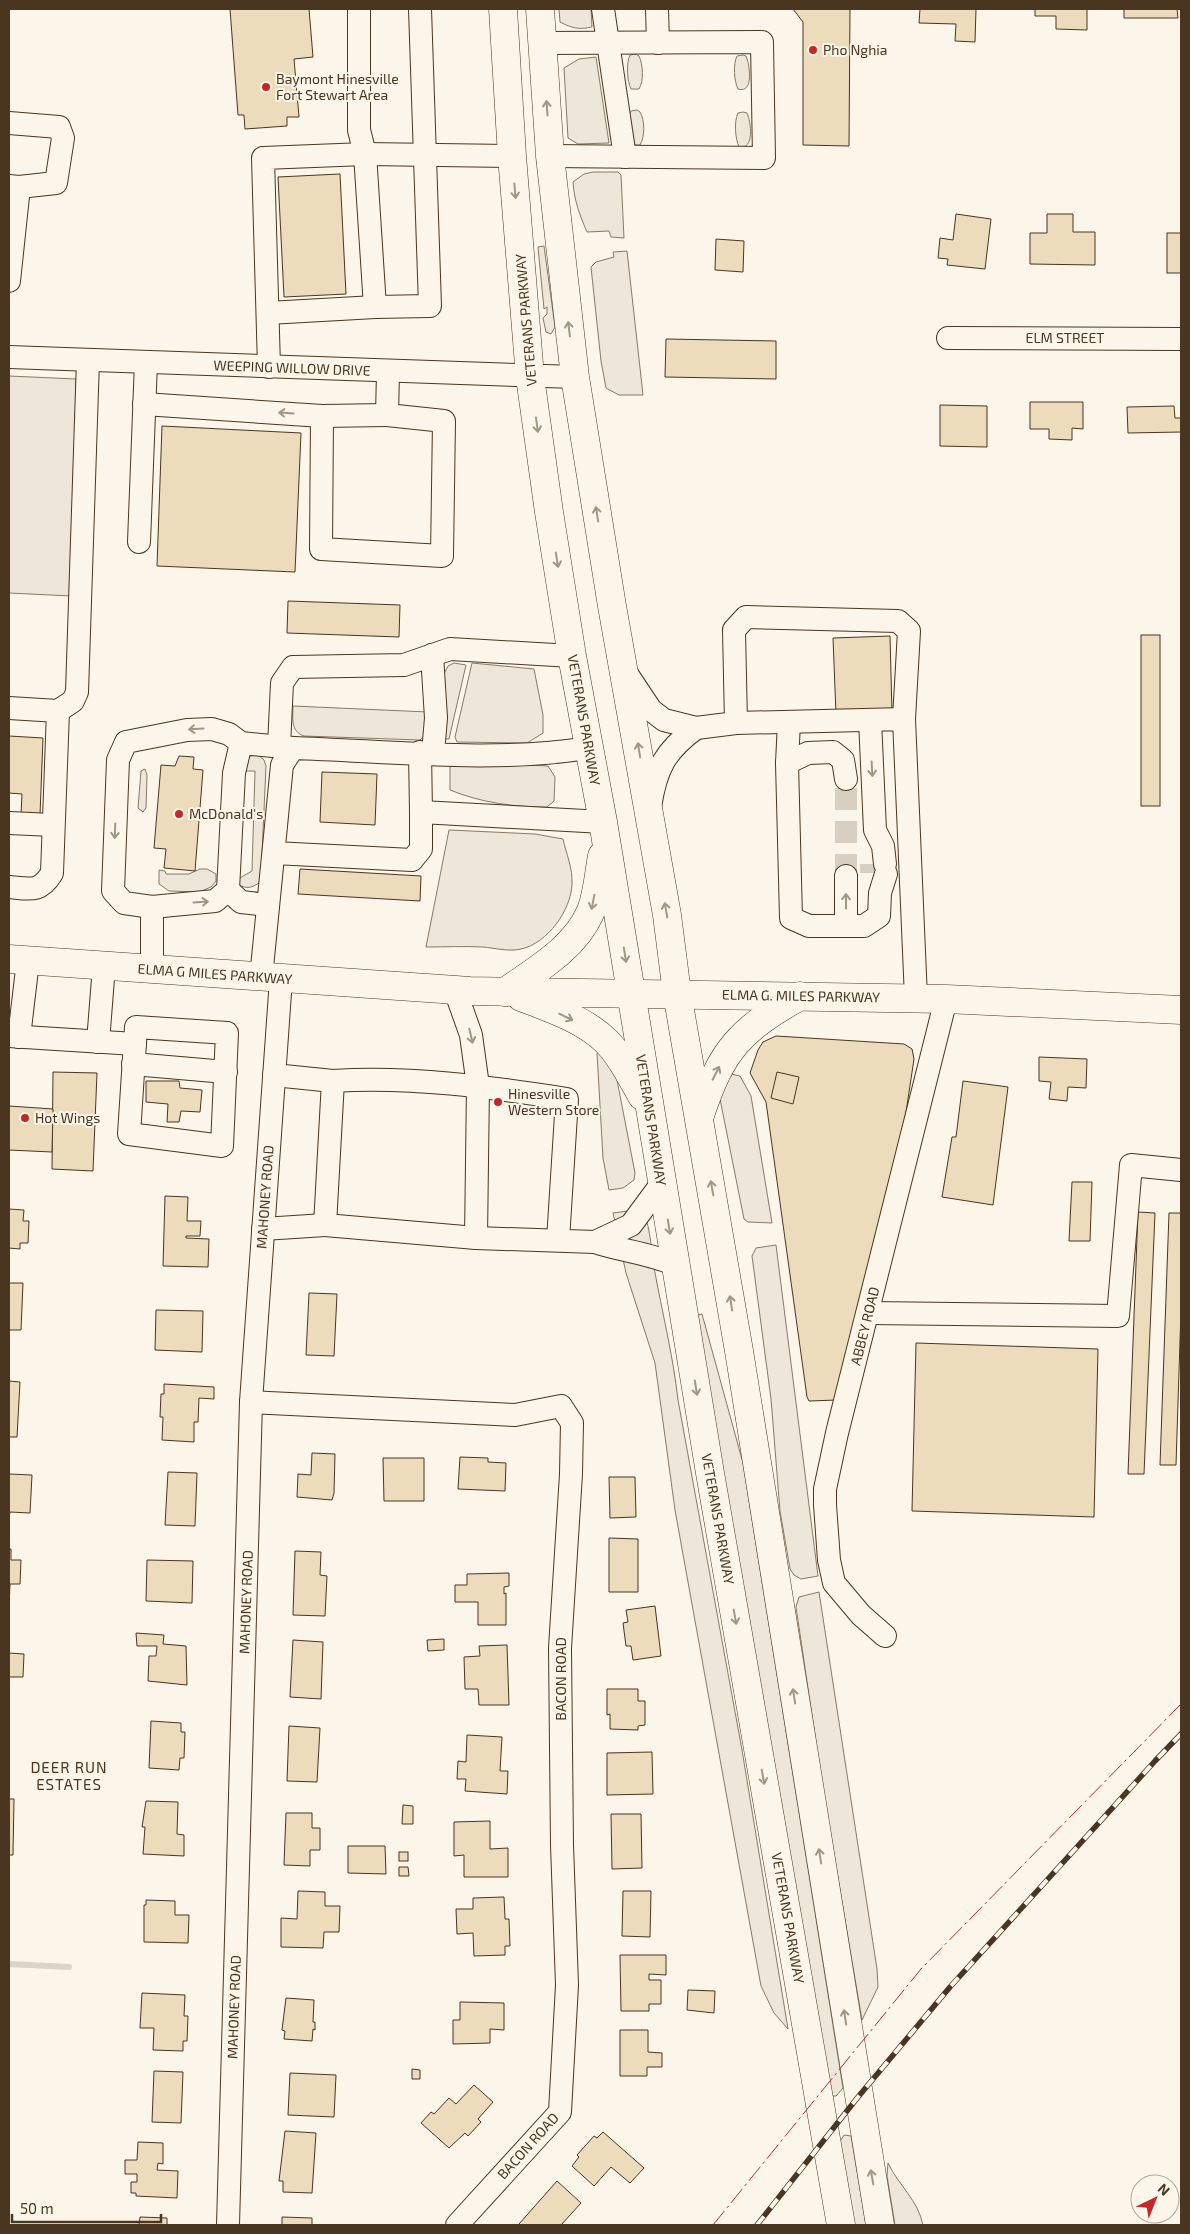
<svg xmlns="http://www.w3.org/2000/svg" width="1190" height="2234" font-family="'Exo 2',sans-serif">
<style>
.green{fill:#ede6d9;stroke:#887966}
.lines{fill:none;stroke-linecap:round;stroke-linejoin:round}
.stream{stroke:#dcd4c6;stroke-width:6}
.building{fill:#ecdcbc;stroke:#4a3520}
.minor-tunnel{stroke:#d8cfc1;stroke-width:22;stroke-dasharray:22 11;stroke-linecap:butt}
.minor-casing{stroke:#4a3520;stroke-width:24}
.major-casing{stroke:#4a3520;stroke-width:29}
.minor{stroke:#fbf6e9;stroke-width:22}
.major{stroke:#fbf6e9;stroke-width:28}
.rail-casing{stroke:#4a3520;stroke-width:5.5}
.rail{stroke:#fbf6e9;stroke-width:4;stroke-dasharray:11;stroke-linecap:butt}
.power{stroke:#c62828;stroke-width:1;stroke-dasharray:18 4 2.5 4;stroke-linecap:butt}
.oneway{stroke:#a29684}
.poi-dot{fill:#c62828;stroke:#fbf6e9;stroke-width:2}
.labels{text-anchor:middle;stroke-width:4;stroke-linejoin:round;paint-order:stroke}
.poi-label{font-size:14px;fill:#4a3520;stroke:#fbf6e9;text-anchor:start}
.street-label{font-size:14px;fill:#4a3520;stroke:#fbf6e9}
.neighbourhood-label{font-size:15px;letter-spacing:1px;fill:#4a3520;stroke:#fbf6e9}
</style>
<rect width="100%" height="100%" fill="#fbf6e9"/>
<g class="green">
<path d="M559 9H591L592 27C578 30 572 28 560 22Z"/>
<path d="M636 54 639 56C643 64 644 81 639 89H631C627 81 626 63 630 55Z"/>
<path d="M743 55 746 56C750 65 754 94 738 89 734 81 733 64 737 56Z"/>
<polygon points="596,57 609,143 578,144 568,138 564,68 579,59"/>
<path d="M637 110 640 112C645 120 645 137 640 145H632L629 115 631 111Z"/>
<path d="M743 112 747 113C751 122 755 150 739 147 735 138 734 121 738 113Z"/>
<path d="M593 172H618L621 175 624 238 611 237 609 231 587 232C580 216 574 200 573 182L584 174Z"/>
<polygon points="544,246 555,327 551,334 546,332 543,318 547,314 547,307 544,309 538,247"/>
<polygon points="627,251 643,395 619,395 606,388 601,361 591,267 596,262 614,257 613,252"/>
<polygon points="9,376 76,379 71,596 9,593"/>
<polygon points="454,663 466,665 449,739 443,739 444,674 448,666"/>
<polygon points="472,663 534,669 543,715 543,733 527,743 457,742 455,737"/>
<path d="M293 706 428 712 424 736 420 740 304 736C290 731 293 718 293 706Z"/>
<path d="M257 754 264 760 266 766 261 876 259 883C251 888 247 889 239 885L238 879 252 871 255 771H244L248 757Z"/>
<path d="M459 762 548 766 555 777 554 801 547 807C514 807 482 803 450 790V767Z"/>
<polygon points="145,769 147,775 146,808 143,812 138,808 141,771"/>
<path d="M449 830 535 834 563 839C566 853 573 869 572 884 571 910 548 943 521 949 510 952 494 948 483 947 464 946 445 947 426 947Z"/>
<polygon points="200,869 207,869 216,874 216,881 211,887 199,892 169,891 159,884 159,870 165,871 166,874 189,874"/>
<polygon points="603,1052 617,1080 635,1173 634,1180 623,1188 609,1190 603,1158 597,1053"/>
<polygon points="726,1073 740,1076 751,1096 772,1223 748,1222 744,1219 720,1099"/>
<path d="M635 1210 644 1214C651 1230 651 1250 654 1267 662 1312 673 1355 678 1400L742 1750 788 2029 774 2013 761 1986 675 1510 655 1363 626 1273 613 1213Z"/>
<polygon points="776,1245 818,1576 801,1579 794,1575 790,1569 780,1511 771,1399 752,1256 756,1248"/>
<polygon points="702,1314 743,1463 843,2088 836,2096 831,2096 694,1316"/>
<polygon points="819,1592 877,1969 878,1987 862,2020 823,1789 796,1607 799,1597"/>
<polygon points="844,2135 851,2136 866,2225 853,2225 839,2143"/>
<path d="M888 2163C899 2186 918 2200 923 2225H895L887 2176Z"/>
</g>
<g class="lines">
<polyline class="stream" points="9,1964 69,1967"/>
</g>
<g class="building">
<polygon points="230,9 309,9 313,57 294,59 299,117 287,117 287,126 245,129 244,115 238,115"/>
<polygon points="793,9 850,9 849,146 803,145 803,22"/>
<polygon points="920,9 976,9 975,42 955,41 956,24 919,23"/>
<polygon points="1035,9 1087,9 1087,30 1056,29 1056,16 1035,16"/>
<polygon points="1124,9 1177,9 1178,18 1124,18"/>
<polygon points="340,174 346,294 284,297 278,177"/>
<polygon points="956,214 991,219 985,269 947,265 948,259 938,258 940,238 953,240"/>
<polygon points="1047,214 1073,214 1073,232 1095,232 1095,265 1030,264 1030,233 1047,233"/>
<rect x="1167" y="233" width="14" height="40"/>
<polygon points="716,239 744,241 743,272 715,270"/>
<polygon points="666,339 776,341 776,379 665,377"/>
<polygon points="1030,402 1083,402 1083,429 1072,428 1072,440 1049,439 1049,429 1030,429"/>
<polygon points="940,405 987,406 987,447 940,446"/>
<polygon points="1174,406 1175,418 1181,418 1181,432 1128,433 1127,407"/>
<polygon points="162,426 301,433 295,572 157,566"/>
<polygon points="288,601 400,605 399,637 287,633"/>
<rect x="1141" y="635" width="19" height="171"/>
<polygon points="890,636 892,712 836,714 833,638"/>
<polygon points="9,736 43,738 40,815 21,814 22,794 9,793"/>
<polygon points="179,756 194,757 193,769 203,770 195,871 164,868 166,849 154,848 161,765 175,766"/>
<polygon points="322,772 377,774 375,825 320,822"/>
<polygon points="300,869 421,876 420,901 298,894"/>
<polygon points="776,1036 904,1044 912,1049 914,1059 898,1165 837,1400 809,1401 807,1397 766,1102 750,1073 758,1050 763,1042"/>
<polygon points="1039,1057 1087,1059 1086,1088 1068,1087 1067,1101 1049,1099 1051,1082 1039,1081"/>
<polygon points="53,1072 97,1073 93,1171 52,1169"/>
<polygon points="777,1072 799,1077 793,1104 771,1098"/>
<polygon points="146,1081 179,1081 180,1088 202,1090 200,1112 181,1111 179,1122 167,1122 168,1104 146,1102"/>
<polygon points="963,1081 1008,1087 993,1205 942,1197 952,1137 956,1137"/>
<polygon points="9,1106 53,1109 52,1152 9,1150"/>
<polygon points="1072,1182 1092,1182 1090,1241 1069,1241"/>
<polygon points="165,1196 188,1197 187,1221 201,1221 200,1236 186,1236 186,1238 209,1239 208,1267 163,1266"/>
<polygon points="9,1209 24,1210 23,1221 29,1221 28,1243 20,1243 20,1249 9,1248"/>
<polygon points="1138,1212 1155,1213 1144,1474 1128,1474"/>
<polygon points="1169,1213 1181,1213 1181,1310 1176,1465 1160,1465"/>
<polygon points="9,1283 23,1283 21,1330 9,1330"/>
<polygon points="309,1293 337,1294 334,1356 306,1355"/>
<polygon points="156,1310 203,1311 202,1352 155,1350"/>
<polygon points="916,1343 1098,1349 1094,1517 912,1511"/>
<polygon points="9,1381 20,1382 17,1437 9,1437"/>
<polygon points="164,1384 214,1387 214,1399 199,1398 198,1422 194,1422 194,1442 162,1440 163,1417 160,1417 161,1394 164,1394"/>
<polygon points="312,1453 335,1454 334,1493 332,1500 297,1497 298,1474 311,1475"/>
<polygon points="460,1457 488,1458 488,1462 506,1463 505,1491 458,1489"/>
<polygon points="383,1458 424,1458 424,1501 384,1501"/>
<polygon points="168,1472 197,1473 195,1526 165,1525"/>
<polygon points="9,1474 32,1475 30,1513 10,1512 9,1518"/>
<polygon points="609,1477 635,1477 636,1517 610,1518"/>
<polygon points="609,1538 638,1539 638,1592 609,1592"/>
<polygon points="9,1549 11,1549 11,1560 21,1560 20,1584 10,1584 9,1609"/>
<polygon points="295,1551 321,1552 320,1575 327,1576 325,1616 293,1615"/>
<polygon points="147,1560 193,1561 192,1603 146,1601"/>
<polygon points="509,1573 509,1586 504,1587 504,1594 506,1593 506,1625 478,1625 478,1602 455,1602 455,1585 467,1585 467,1574"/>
<polygon points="655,1606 661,1656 633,1660 631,1646 626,1646 623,1623 628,1622 626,1610"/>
<polygon points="136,1633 164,1635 163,1644 186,1646 187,1685 148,1681 149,1656 156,1656 157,1646 137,1646"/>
<polygon points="444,1639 444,1650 428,1651 427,1640"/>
<polygon points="293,1640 323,1642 321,1699 290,1697"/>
<polygon points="507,1645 509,1705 479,1705 478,1689 465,1689 464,1657 480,1656 479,1646"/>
<polygon points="9,1653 24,1654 23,1677 9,1677"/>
<polygon points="607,1689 638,1689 638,1701 645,1701 645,1725 638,1726 638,1730 610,1729 610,1714 607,1715"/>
<polygon points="151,1721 181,1723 181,1732 185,1732 184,1758 180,1758 179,1770 149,1768"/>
<polygon points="289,1726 320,1728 317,1782 287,1781"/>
<polygon points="467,1735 502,1737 500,1771 508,1771 507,1794 465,1791 466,1779 457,1779 458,1761 466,1762"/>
<polygon points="652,1752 653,1794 607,1795 607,1753"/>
<polygon points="9,1799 14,1799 13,1855 9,1855"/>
<polygon points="146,1801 178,1802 177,1834 184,1835 184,1856 143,1854 145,1827 142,1827"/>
<polygon points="403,1805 413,1806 413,1824 402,1824"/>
<polygon points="286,1813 312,1813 312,1828 320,1828 320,1850 310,1850 310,1866 284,1865"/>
<polygon points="611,1814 641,1814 642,1868 612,1869"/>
<polygon points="490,1821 490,1849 508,1848 508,1877 464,1877 464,1855 454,1856 454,1822"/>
<polygon points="348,1846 385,1846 386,1874 348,1873"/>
<rect x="399" y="1852" width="9" height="9"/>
<polygon points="399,1867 408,1867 409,1876 399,1876"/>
<polygon points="298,1891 325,1892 325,1906 340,1906 339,1932 324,1932 323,1948 281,1947 281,1918 297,1919"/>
<polygon points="623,1891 651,1891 650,1937 622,1936"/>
<polygon points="504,1897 505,1919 509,1919 510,1946 505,1946 505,1955 474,1956 473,1933 457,1934 456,1909 473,1909 473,1898"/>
<polygon points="146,1900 175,1901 175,1915 189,1915 188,1943 144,1942 144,1905 146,1905"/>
<polygon points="620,1955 666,1955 666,1975 649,1974 649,1980 661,1980 661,2004 649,2004 649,2011 621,2011"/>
<polygon points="688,1990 715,1991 714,2013 687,2010"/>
<polygon points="142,1993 185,1995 184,2016 188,2016 187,2041 183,2041 183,2051 153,2050 154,2028 140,2028"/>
<polygon points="286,1998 314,2000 313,2022 315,2022 315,2030 313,2029 312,2041 284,2039 285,2031 282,2030"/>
<polygon points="460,2002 504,2003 504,2030 490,2029 490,2043 453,2044 453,2020 460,2020"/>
<polygon points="620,2030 648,2030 648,2052 662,2053 662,2067 647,2067 647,2076 620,2076"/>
<polygon points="412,2069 420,2070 420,2079 412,2079"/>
<polygon points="154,2071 183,2072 181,2123 152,2122"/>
<polygon points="290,2073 336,2075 334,2117 288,2115"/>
<polygon points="474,2085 493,2102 478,2119 481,2122 468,2136 465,2133 449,2148 421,2123 431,2112 434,2114 449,2098 456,2104"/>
<polygon points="285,2131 316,2133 312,2193 283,2192 283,2181 279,2181"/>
<polygon points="603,2132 644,2168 630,2183 611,2167 594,2186 572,2166 579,2157 577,2155 594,2136 597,2138"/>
<polygon points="138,2142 163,2143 163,2164 158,2163 157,2170 178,2171 177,2198 136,2196 136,2193 131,2193 131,2182 137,2182 137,2174 125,2174 125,2160 137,2160"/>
<polygon points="557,2181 581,2203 561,2225 521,2225 519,2224"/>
<polygon points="140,2217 167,2218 167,2225 139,2225"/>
<polygon points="282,2217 312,2218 312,2225 282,2225"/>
</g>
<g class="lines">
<g class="minor-tunnel">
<polyline points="871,864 871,873"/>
<polyline points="846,876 846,779"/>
</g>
<defs>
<g id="minor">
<polyline points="359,9 359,130 365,154 375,307 430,306 420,9"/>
<polyline points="603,9 625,157"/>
<polyline points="657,9 658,43"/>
<polyline points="543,43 762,42 764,158 550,156"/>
<polyline points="9,123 59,127 63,138 56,183 19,187"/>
<polyline points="9,186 19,187 9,281"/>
<polyline points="268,313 375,307"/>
<polyline points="948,338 1181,339"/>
<polyline points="9,357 575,377"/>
<polyline points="269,367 263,158 365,154 512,156"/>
<polyline points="144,404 322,416 387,415"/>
<polyline points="322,416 321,549 442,556 444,421 387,415 388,372"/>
<polyline points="139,542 146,362"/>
<polyline points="432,655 436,718 433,753"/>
<path d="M625 671 651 710 664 720 696 728C665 751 656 768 650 807"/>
<path d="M9 708 58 711 52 873C40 893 30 889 9 887"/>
<polyline points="58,711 73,701 77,692 88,360"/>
<polyline points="870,720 875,830 883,846 885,864"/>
<polyline points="789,722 787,763 791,918 809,926 864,926 879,916 880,893 886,874"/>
<polyline points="736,723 734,630 746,617 898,621 909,631 904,719"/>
<polyline points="696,728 736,723 904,719 916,998"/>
<polyline points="241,743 234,773 228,890 215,901 152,907 124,903 113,891 118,760 126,742 187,730 212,729 229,734 241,743 293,748"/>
<polyline points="279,746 282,683 293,667 404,665 450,649 572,656"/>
<polyline points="420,752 421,812"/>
<polyline points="787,763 808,753 833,752 843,760 846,779"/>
<polyline points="9,823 53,825"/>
<polyline points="274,853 412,860 421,849 421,812 603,822"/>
<polyline points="228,890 241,902 268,905"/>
<polyline points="152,907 152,970"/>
<polyline points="846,926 846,876"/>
<path d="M261 978 282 765 293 748C389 751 493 763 588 748"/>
<polygon points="136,1027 227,1033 222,1146 129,1134"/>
<polyline points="9,1036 135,1044"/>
<polyline points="19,1037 28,961"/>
<polyline points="98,1042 104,966"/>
<polyline points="133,1064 226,1072"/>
<polyline points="274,1075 333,1081 325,1225 476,1238 478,1086 471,1035 455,990"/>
<path d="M333 1081C412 1076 489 1087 567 1099L558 1240"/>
<path d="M662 1183 631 1225 595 1242C622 1251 650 1253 676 1265"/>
<polyline points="263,1229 325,1225"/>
<polyline points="476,1238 595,1242"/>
<polyline points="869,1313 1118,1316 1131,1165 1181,1170"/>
<polyline points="251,1402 515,1415 561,1406 572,1423 571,1474 560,1648 562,1845 567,1985 560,2112 457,2225"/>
<polyline points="885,1636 861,1615 834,1583 829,1560 825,1505 825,1489 837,1433 946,999"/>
<polyline points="228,2225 251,1402 281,979"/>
</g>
<g id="major">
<polyline points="503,9 512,156 530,377 549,512 572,656 603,822 710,1473 841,2225"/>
<polyline points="540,9 550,156 575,377 612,606 667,915 677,993 739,1351 880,2225"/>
<polyline points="9,959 470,991 946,999 1181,1010"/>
<path d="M505 992C536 970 574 949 590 913 597 898 599 872 602 856"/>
<path d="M521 997C549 1008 584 1019 606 1041 621 1056 631 1077 642 1096"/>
<path d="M700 1115C722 1049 740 1030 800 996"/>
</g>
</defs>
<use href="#minor" class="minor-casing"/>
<use href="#major" class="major-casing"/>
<use href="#minor" class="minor"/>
<use href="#major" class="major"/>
<defs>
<polyline id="rail" points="757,2225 858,2097 950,1987 1155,1761 1181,1734"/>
</defs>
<use href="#rail" class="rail-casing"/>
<use href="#rail" class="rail"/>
<polyline class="power" points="713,2225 921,1969 1181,1704"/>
</g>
<defs><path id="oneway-shaft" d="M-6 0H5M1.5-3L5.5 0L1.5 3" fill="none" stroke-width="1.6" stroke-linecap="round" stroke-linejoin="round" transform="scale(1.25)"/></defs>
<g class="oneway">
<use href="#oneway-shaft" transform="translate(547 108) rotate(-94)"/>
<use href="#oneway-shaft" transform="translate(515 191) rotate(85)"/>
<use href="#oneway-shaft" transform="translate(569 329) rotate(-97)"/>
<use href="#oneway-shaft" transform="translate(286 413) rotate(-176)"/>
<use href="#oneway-shaft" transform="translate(537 425) rotate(82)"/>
<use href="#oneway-shaft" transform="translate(597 514) rotate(-99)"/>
<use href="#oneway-shaft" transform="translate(557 560) rotate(81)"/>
<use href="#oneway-shaft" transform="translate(196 729) rotate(177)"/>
<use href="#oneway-shaft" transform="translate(639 750) rotate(-99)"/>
<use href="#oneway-shaft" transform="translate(872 769) rotate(87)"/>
<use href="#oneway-shaft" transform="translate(115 831) rotate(92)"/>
<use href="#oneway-shaft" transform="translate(846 901) rotate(-90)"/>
<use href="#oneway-shaft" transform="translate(201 902) rotate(-4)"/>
<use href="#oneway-shaft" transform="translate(593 902) rotate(101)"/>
<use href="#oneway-shaft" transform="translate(666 910) rotate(-100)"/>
<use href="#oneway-shaft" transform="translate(625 955) rotate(81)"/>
<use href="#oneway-shaft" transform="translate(566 1017) rotate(26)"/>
<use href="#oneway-shaft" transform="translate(471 1036) rotate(77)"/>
<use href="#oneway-shaft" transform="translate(716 1073) rotate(-63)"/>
<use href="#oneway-shaft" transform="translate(712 1188) rotate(-100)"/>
<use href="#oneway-shaft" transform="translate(669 1227) rotate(81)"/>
<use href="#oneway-shaft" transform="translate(731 1303) rotate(-99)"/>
<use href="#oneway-shaft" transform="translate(696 1388) rotate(81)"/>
<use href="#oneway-shaft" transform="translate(735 1617) rotate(80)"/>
<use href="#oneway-shaft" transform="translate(794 1696) rotate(-99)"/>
<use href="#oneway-shaft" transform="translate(763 1777) rotate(80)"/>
<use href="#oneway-shaft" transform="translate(820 1856) rotate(-99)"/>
<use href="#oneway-shaft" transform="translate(845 2017) rotate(-99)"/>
<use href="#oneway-shaft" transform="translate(872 2177) rotate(-100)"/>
</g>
<g class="poi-dot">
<circle cx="813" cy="50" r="5"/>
<circle cx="266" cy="87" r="5"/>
<circle cx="179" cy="814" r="5"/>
<circle cx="498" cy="1102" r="5"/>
<circle cx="25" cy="1118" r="5"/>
</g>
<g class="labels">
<g class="poi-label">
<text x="823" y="55">Pho Nghia</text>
<text x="276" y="84">Baymont Hinesville<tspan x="276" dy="16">Fort Stewart Area</tspan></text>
<text x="189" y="819">McDonald's</text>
<text x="508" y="1099">Hinesville<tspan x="508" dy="16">Western Store</tspan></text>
<text x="35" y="1123">Hot Wings</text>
</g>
<g class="street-label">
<text transform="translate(526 320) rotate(-95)" y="5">VETERANS PARKWAY</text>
<text x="1065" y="343">ELM STREET</text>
<text transform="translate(292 368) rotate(2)" y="5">WEEPING WILLOW DRIVE</text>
<text transform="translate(584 720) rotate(80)" y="5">VETERANS PARKWAY</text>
<text transform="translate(215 974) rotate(4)" y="5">ELMA G MILES PARKWAY</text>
<text transform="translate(801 996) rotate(1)" y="5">ELMA G. MILES PARKWAY</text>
<text transform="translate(651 1120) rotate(81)" y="5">VETERANS PARKWAY</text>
<text transform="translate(265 1197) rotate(-86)" y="5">MAHONEY ROAD</text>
<text transform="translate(865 1326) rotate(-76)" y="5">ABBEY ROAD</text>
<text transform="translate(718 1519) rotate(80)" y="5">VETERANS PARKWAY</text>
<text transform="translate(246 1602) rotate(-88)" y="5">MAHONEY ROAD</text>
<text transform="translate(561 1679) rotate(-90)" y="5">BACON ROAD</text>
<text transform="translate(788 1918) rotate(80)" y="5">VETERANS PARKWAY</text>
<text transform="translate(234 2007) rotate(-88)" y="5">MAHONEY ROAD</text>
<text transform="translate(528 2146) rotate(-48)" y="5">BACON ROAD</text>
</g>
<g class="neighbourhood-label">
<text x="69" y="1773">DEER RUN<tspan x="69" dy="17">ESTATES</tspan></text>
</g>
</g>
<rect width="1190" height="2234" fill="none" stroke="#4a3520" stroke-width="20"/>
<g transform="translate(1155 2199) rotate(43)"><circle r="24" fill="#fbf6e9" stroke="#b4a999"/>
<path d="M0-4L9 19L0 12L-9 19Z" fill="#c62828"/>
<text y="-8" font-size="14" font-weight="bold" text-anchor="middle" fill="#4a3520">N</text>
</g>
<path d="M12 2214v8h149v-8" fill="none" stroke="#4a3520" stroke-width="2.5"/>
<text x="20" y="2214" font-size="15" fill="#4a3520" stroke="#fbf6e9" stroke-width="4" paint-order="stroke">50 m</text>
</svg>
